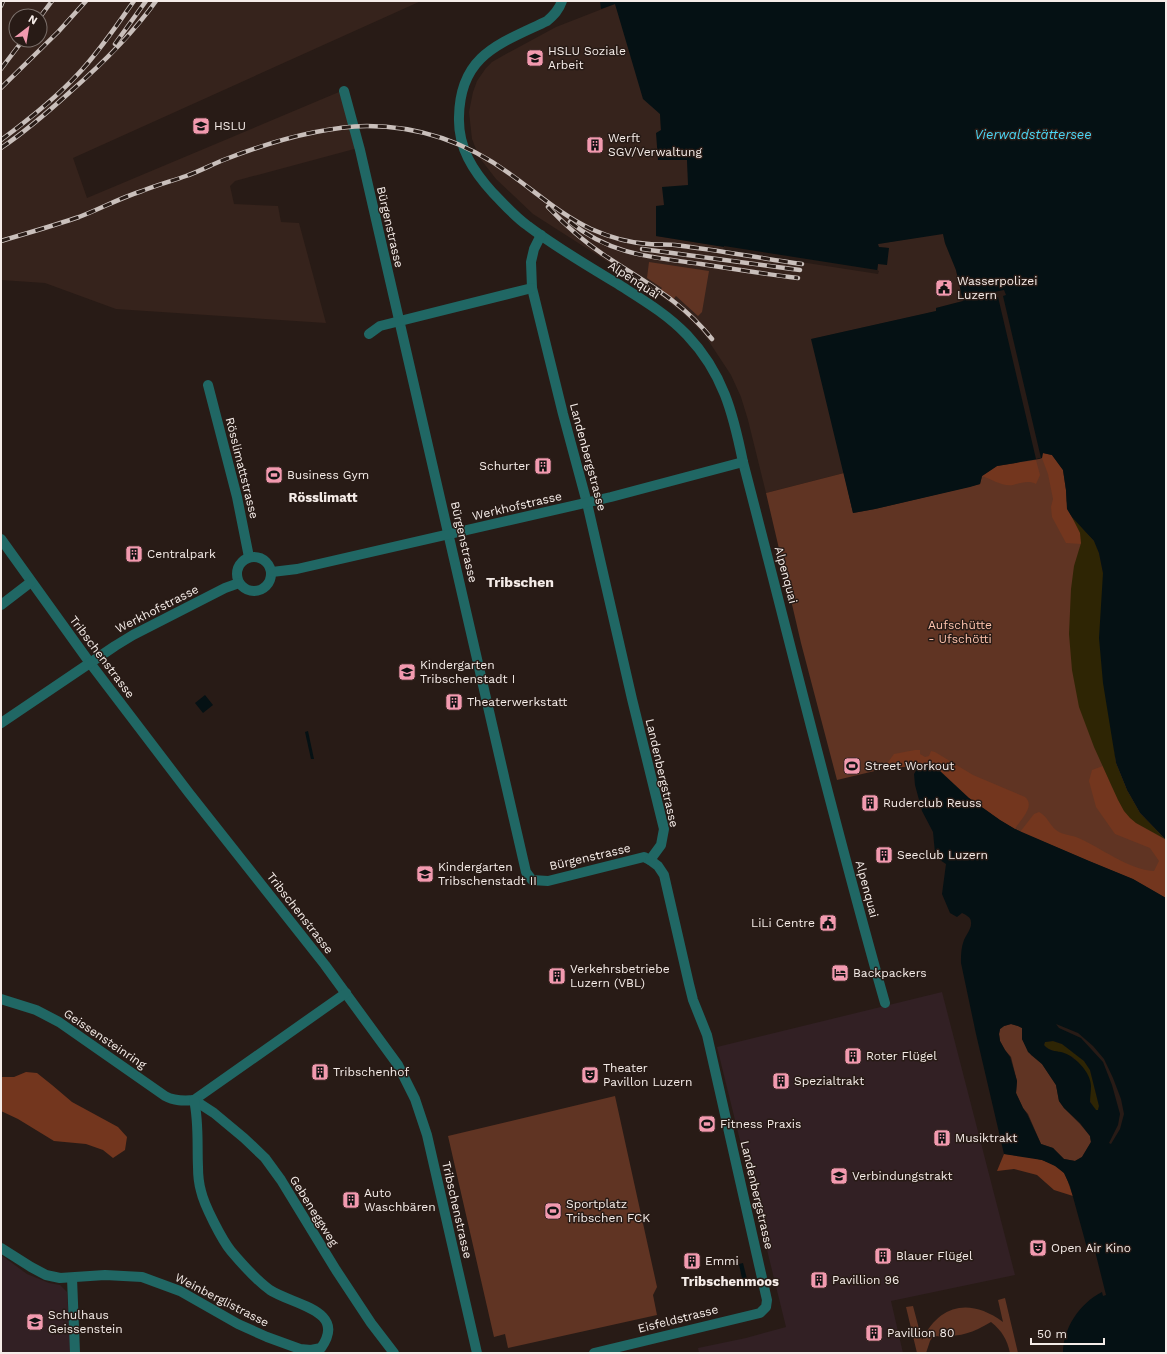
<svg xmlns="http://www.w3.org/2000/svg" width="1167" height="1354" font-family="'Work Sans',sans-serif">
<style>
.built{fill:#36231c;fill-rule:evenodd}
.education{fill:#322024}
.green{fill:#603423}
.forest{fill:#73361e}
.sand{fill:#2e2504}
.water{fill:#051114;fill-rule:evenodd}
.pier{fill:#281b16}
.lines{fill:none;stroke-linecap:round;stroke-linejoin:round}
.minor{stroke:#206764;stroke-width:10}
.rail-casing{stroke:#c9bfbb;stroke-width:4.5}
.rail{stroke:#281b16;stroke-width:3;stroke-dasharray:9;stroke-linecap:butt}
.labels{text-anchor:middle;stroke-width:3;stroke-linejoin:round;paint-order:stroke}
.poi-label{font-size:12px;fill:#f5ece8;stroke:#281b16;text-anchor:start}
.street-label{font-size:12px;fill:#f5ece8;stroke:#281b16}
.park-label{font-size:12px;fill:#fec3ad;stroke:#281b16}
.water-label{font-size:13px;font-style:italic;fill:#4cd6f4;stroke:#281b16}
.neighbourhood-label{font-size:13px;font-weight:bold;fill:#f5ece8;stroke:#281b16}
.quarter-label{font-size:14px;font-weight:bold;fill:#f5ece8;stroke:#281b16}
</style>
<rect width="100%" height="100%" fill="#281b16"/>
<g class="built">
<path d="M1 1H421L73 158 87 198 339 92 358 148 235 181 230 186 234 204 278 206 281 222 299 223 326 323 116 309 45 283 1 280ZM16 16H40V40H16Z"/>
<polygon points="615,4 660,114 661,130 687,160 689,186 664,206 657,206 656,236 877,271 878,264 888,248 878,247 878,244 943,233 945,243 956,270 963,301 936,308 937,311 812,339 844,473 766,493 748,420 741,397 731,375 704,334 684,314 658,294 533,214 496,179 479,157 472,139 469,112 473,92 477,81 486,68 492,62 506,54 556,27"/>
</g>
<g class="education">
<polygon points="942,992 1015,1275 891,1301 903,1353 699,1353 698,1348 746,1338 786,1327 717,1047"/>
<polygon points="1,1255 27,1274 49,1283 60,1285 67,1292 71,1353 1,1353"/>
</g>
<g class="green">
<polygon points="649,262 709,271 702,312 698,316 676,296 671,302 658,293 662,288 647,278"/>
<path d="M1043 453 1067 503C1066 517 1085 531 1094 541L1127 790 1166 840V898L1133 879 1089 861 1015 829 1000 820 923 765 883 769 837 780 801 643 766 493 844 473 853 513 875 509 980 484 982 476Z"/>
<polygon points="1011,1024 1018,1026 1022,1028 1022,1039 1031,1055 1042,1064 1056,1085 1059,1101 1064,1108 1080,1124 1090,1136 1091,1142 1082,1157 1075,1161 1064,1159 1053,1148 1041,1144 1028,1114 1023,1108 1016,1093 1017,1081 1011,1057 1005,1050 1000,1041 999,1034 1000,1029 1004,1026"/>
<polygon points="615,1096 657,1287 653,1295 657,1315 508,1348 505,1334 494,1337 448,1136"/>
<path d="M1005 1298 1018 1353H1010C1007 1339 1002 1331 991 1322 969 1335 958 1337 933 1336L930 1341 926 1353H917L906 1307 913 1306 922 1340C940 1304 970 1298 1003 1322L998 1300Z"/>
</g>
<g class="forest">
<polygon points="1043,453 1052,455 1063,470 1066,490 1067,509 1081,533 1081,544 1066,543 1052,517 1051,507 1053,499 1048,474 1042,458"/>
<path d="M1036 460 1040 475 1036 484C1029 480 1020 483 1013 485 1003 487 991 479 982 476L997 466Z"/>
<path d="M915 750H920V754L925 757 929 756 931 751 935 752 973 775 1025 797C1036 806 1020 820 1015 829L1000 820 969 798 940 771 923 765 883 769 894 754Z"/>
<path d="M1103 766 1112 787 1136 823 1166 840V898L1133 879 1020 832 1034 814 1039 812C1047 816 1049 824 1056 830 1060 834 1070 835 1076 837 1101 847 1126 869 1154 871L1159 861 1150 848 1115 834 1096 807 1089 781 1092 770Z"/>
<polygon points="26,1072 37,1073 52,1085 72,1102 118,1127 127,1137 125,1150 113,1158 103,1150 86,1144 54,1141 18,1119 1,1111 1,1077 14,1077"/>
<path d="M1004 1154C1021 1156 1052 1158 1064 1173 1068 1179 1070 1189 1073 1196L1054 1190 1037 1175 1014 1169 997 1171Z"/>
</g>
<g class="sand">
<polygon points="1072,517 1094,541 1099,553 1103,573 1113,737 1116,763 1127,790 1140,813 1165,839 1136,823 1130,818 1124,811 1118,800 1094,747 1079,707 1072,670 1069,634 1071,589 1074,566 1081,543 1080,533"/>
<path d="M1053 1041 1062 1044 1084 1061 1090 1070 1099 1106 1098 1111 1096 1110C1083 1096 1091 1073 1075 1059 1067 1051 1051 1054 1044 1045L1045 1042Z"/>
</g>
<g class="water">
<polygon points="600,1 1166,1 1166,840 1140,813 1127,790 1116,763 1103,683 1099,638 1103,573 1099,553 1094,541 1072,517 1067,509 1066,490 1063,470 1052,455 1043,453 1042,458 1039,459 997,466 982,476 980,484 970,487 875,509 853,513 811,339 936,311 936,308 963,301 956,270 945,243 943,234 878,244 879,247 889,248 887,265 878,264 877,272 656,236 656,206 664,205 662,187 688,185 687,160 658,160 656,133 661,130 660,114 643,99 615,4 601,9"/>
<polygon points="205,695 213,705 203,713 195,703"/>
<polygon points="308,731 314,759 311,759 305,732"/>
<path d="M923 765 940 771 969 798 1000 820 1015 829 1089 861 1133 879 1166 898V1353H1063C1063 1328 1080 1303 1102 1292L1103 1296 1106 1295 1094 1247 1087 1248 1070 1186 1064 1173 1055 1166 1042 1160 1004 1154 976 1034 961 963C961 955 961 948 964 940 966 935 972 928 971 922 971 917 966 915 962 913L957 917 950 913 942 894 946 864 937 858 935 853 933 832 922 811 915 785 914 774 917 769ZM1011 1024 1018 1026 1022 1028V1039L1028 1052 1042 1064 1056 1085 1059 1101 1064 1108 1080 1123 1090 1136 1091 1142 1082 1157 1075 1161 1064 1159 1053 1148 1041 1144 1027 1114 1023 1108 1016 1093 1017 1081 1010 1057 1005 1050 1000 1041 999 1034 1000 1029 1004 1026ZM1053 1041 1062 1044 1084 1061 1090 1070 1099 1106 1098 1110H1096L1090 1102C1090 1097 1091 1092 1091 1086 1091 1072 1074 1055 1061 1052 1055 1051 1049 1051 1044 1045L1045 1042Z"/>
<polygon points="743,1263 749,1287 744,1288 739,1264"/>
</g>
<g class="pier">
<polygon points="724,246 877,270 879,271 878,274 723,250"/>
<polygon points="1004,290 1006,295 1003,296 1041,458 1036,459 998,297 995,297 994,292"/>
<polygon points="1056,1024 1078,1033 1093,1046 1104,1059 1113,1078 1121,1099 1124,1114 1120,1129 1111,1144 1109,1143 1118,1125 1120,1114 1112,1085 1103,1062 1081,1038 1059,1028"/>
</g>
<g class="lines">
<g class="minor">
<path d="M562 1C559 10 554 15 547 21 499 44 460 55 459 117 458 148 473 171 493 193 504 204 515 217 528 226 557 248 588 266 618 284 643 300 667 314 687 335 723 373 733 413 743 462 790 642 834 824 885 1003"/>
<polyline points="344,91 360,150 526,872 532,880 548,881 644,857 650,860"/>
<polyline points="541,235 534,249 531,262 532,288 563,414 587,503 632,699 664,829 661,845 650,860 658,866 664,875 689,984 693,1000 707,1035 767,1300 766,1307 760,1313 594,1353"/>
<polyline points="369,334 380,326 532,288"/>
<polyline points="208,385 237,497 249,557"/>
<polyline points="1,539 90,663 189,793 325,965 398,1065 415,1099 427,1135 477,1353"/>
<circle cx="254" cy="574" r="17"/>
<polyline points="272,572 297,569 611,497 743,462"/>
<polyline points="1,605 31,582"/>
<polyline points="1,723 115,646 133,635 225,588 239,583"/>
<path d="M1 999 36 1010 59 1022 165 1096C174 1101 183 1101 194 1100L346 993"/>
<polyline points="194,1100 214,1113 244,1138 265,1158 281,1180 336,1270 371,1323 394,1353"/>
<path d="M1 1248 31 1267 46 1275 60 1278 105 1275 142 1277 180 1291 238 1324 267 1337 300 1349 311 1350 321 1348C348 1310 293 1305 270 1290 256 1280 242 1264 231 1251 222 1240 204 1205 201 1191 199 1184 198 1175 198 1167 197 1145 199 1122 194 1100"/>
<polyline points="72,1278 75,1353"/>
</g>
<defs>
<g id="rail">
<polyline points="1,6 3,1"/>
<polyline points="40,17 52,1"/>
<polyline points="115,44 146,1"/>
<polyline points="1,69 23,40"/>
<polyline points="1,88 58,32 86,1"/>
<path d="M1 140C28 120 55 99 78 74 99 52 116 26 134 1"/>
<path d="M1 148C26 131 48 112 70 92 102 64 131 36 156 1"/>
<path d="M548 207C565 225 583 241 604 255 644 282 681 300 712 339"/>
<path d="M570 222C611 255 651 257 701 264 733 269 766 274 798 278"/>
<path d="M1 241C27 233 53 226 79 217 100 209 120 198 142 191 157 185 172 181 186 176 200 171 213 164 226 159 270 142 319 127 367 126 419 126 468 143 510 174 537 193 561 215 591 229 609 237 630 243 649 244 658 245 666 244 675 245 717 250 759 258 802 264"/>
<polyline points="642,249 800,270"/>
</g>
</defs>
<use href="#rail" class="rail-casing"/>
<use href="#rail" class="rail"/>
</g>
<defs>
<symbol id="university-square" viewBox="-11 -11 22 22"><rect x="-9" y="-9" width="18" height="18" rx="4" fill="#f29aaf" stroke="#281b16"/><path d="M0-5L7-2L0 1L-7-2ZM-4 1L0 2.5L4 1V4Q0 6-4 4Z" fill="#111"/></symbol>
<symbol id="building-square" viewBox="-11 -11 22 22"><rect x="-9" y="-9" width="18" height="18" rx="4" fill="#f29aaf" stroke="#281b16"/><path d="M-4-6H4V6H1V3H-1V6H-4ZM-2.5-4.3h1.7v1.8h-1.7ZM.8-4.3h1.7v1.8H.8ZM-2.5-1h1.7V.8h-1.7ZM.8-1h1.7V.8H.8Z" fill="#111"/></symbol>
<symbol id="civic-square" viewBox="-11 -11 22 22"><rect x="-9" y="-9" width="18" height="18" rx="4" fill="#f29aaf" stroke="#281b16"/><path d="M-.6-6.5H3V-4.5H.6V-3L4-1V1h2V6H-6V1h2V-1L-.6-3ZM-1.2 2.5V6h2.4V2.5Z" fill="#111"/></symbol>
<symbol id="stadium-square" viewBox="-11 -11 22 22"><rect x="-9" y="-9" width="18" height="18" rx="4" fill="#f29aaf" stroke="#281b16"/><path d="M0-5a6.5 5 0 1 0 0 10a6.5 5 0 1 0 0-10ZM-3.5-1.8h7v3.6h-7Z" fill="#111"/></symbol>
<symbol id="school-square" viewBox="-11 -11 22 22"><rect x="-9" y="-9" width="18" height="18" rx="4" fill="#f29aaf" stroke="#281b16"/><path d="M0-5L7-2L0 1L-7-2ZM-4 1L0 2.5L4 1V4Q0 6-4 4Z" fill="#111"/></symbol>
<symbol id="hotel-square" viewBox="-11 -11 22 22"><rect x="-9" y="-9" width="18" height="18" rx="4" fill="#f29aaf" stroke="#281b16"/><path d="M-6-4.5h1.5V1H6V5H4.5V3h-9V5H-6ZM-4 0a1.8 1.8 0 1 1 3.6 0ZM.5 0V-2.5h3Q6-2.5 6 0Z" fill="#111"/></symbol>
<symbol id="theatre-square" viewBox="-11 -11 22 22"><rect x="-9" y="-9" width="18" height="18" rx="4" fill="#f29aaf" stroke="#281b16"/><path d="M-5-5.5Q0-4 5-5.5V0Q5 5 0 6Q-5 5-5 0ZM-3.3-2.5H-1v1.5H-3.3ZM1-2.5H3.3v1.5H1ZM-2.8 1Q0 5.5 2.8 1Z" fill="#111"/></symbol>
</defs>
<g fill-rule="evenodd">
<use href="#university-square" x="525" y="48" width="20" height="20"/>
<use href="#university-square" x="191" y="116" width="20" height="20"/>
<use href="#building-square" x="585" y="135" width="20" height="20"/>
<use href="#civic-square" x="934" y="278" width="20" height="20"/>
<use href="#building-square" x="533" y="456" width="20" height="20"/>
<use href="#stadium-square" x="264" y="465" width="20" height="20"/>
<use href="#building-square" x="124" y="544" width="20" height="20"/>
<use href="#school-square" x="397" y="662" width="20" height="20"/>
<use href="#building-square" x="444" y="692" width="20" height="20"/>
<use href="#stadium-square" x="842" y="756" width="20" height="20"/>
<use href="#building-square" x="860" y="793" width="20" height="20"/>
<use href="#building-square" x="874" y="845" width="20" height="20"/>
<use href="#school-square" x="415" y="864" width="20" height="20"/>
<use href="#civic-square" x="818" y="913" width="20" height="20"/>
<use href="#hotel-square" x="830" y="963" width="20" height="20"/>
<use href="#building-square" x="547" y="966" width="20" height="20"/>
<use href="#building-square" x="843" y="1046" width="20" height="20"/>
<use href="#building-square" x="310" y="1062" width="20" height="20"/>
<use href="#theatre-square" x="580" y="1065" width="20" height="20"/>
<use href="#building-square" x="771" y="1071" width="20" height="20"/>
<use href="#stadium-square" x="697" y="1114" width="20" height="20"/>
<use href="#building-square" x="932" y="1128" width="20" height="20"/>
<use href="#university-square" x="829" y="1166" width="20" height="20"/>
<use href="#building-square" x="341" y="1190" width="20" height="20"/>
<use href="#stadium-square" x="543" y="1201" width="20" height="20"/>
<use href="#theatre-square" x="1028" y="1238" width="20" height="20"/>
<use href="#building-square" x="873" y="1246" width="20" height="20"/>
<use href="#building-square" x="682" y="1251" width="20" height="20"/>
<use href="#building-square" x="809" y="1270" width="20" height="20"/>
<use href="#school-square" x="25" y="1312" width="20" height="20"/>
<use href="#building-square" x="864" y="1323" width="20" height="20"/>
</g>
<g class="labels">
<g class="poi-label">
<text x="548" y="55">HSLU Soziale<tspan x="548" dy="14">Arbeit</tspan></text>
<text x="214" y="130">HSLU</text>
<text x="608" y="142">Werft<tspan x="608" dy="14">SGV/Verwaltung</tspan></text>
<text x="957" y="285">Wasserpolizei<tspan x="957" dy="14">Luzern</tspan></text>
<text x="530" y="470" text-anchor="end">Schurter</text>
<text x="287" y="479">Business Gym</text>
<text x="147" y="558">Centralpark</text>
<text x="420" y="669">Kindergarten<tspan x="420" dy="14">Tribschenstadt I</tspan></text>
<text x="467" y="706">Theaterwerkstatt</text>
<text x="865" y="770">Street Workout</text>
<text x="883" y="807">Ruderclub Reuss</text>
<text x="897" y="859">Seeclub Luzern</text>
<text x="438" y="871">Kindergarten<tspan x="438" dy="14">Tribschenstadt II</tspan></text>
<text x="815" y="927" text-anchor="end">LiLi Centre</text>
<text x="570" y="973">Verkehrsbetriebe<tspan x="570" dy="14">Luzern (VBL)</tspan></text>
<text x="853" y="977">Backpackers</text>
<text x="866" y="1060">Roter Flügel</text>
<text x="603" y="1072">Theater<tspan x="603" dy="14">Pavillon Luzern</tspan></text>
<text x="333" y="1076">Tribschenhof</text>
<text x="794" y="1085">Spezialtrakt</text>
<text x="720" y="1128">Fitness Praxis</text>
<text x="955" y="1142">Musiktrakt</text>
<text x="852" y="1180">Verbindungstrakt</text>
<text x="364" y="1197">Auto<tspan x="364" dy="14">Waschbären</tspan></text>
<text x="566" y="1208">Sportplatz<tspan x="566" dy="14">Tribschen FCK</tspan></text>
<text x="1051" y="1252">Open Air Kino</text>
<text x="896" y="1260">Blauer Flügel</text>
<text x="705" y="1265">Emmi</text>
<text x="832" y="1284">Pavillion 96</text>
<text x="48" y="1319">Schulhaus<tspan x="48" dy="14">Geissenstein</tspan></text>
<text x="887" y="1337">Pavillion 80</text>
</g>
<g class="street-label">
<text transform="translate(390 227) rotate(77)" y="4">Bürgenstrasse</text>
<text transform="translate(634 280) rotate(33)" y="4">Alpenquai</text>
<text transform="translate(588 457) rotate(75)" y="4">Landenbergstrasse</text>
<text transform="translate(242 468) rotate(76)" y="4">Rösslimattstrasse</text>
<text transform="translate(517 506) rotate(-13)" y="4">Werkhofstrasse</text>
<text transform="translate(464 542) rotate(77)" y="4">Bürgenstrasse</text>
<text transform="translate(786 575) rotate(75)" y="4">Alpenquai</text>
<text transform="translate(157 609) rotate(-27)" y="4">Werkhofstrasse</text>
<text transform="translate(102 657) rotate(53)" y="4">Tribschenstrasse</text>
<text transform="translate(662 773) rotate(77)" y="4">Landenbergstrasse</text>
<text transform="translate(590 857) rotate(-13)" y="4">Bürgenstrasse</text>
<text transform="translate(867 889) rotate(75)" y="4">Alpenquai</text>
<text transform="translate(300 913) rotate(52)" y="4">Tribschenstrasse</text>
<text transform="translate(105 1039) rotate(34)" y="4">Geissensteinring</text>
<text transform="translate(757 1195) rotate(77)" y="4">Landenbergstrasse</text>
<text transform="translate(457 1210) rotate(77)" y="4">Tribschenstrasse</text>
<text transform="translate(314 1211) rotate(58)" y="4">Gebeneggweg</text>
<text transform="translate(222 1300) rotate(27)" y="4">Weinberglistrasse</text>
<text transform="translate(678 1319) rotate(-14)" y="4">Eisfeldstrasse</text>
</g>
<g class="park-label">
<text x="960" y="629">Aufschütte<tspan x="960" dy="14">- Ufschötti</tspan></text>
</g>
<g class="water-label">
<text x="1033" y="139">Vierwaldstättersee</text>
</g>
<g class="neighbourhood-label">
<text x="323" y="502">Rösslimatt</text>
<text x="730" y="1286">Tribschenmoos</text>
</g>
<g class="quarter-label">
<text x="520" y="587">Tribschen</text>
</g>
</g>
<rect width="1167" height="1354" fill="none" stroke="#f5ece8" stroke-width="4"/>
<g transform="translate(28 28) rotate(31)"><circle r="19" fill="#281b16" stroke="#7a6f6a"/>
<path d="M0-3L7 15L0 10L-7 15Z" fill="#f29aaf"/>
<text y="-6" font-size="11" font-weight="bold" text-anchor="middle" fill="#f5ece8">N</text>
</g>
<path d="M1031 1338v6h73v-6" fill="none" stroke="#f5ece8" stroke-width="2"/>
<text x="1037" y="1338" font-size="12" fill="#f5ece8" stroke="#281b16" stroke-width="3" paint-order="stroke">50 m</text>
</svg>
